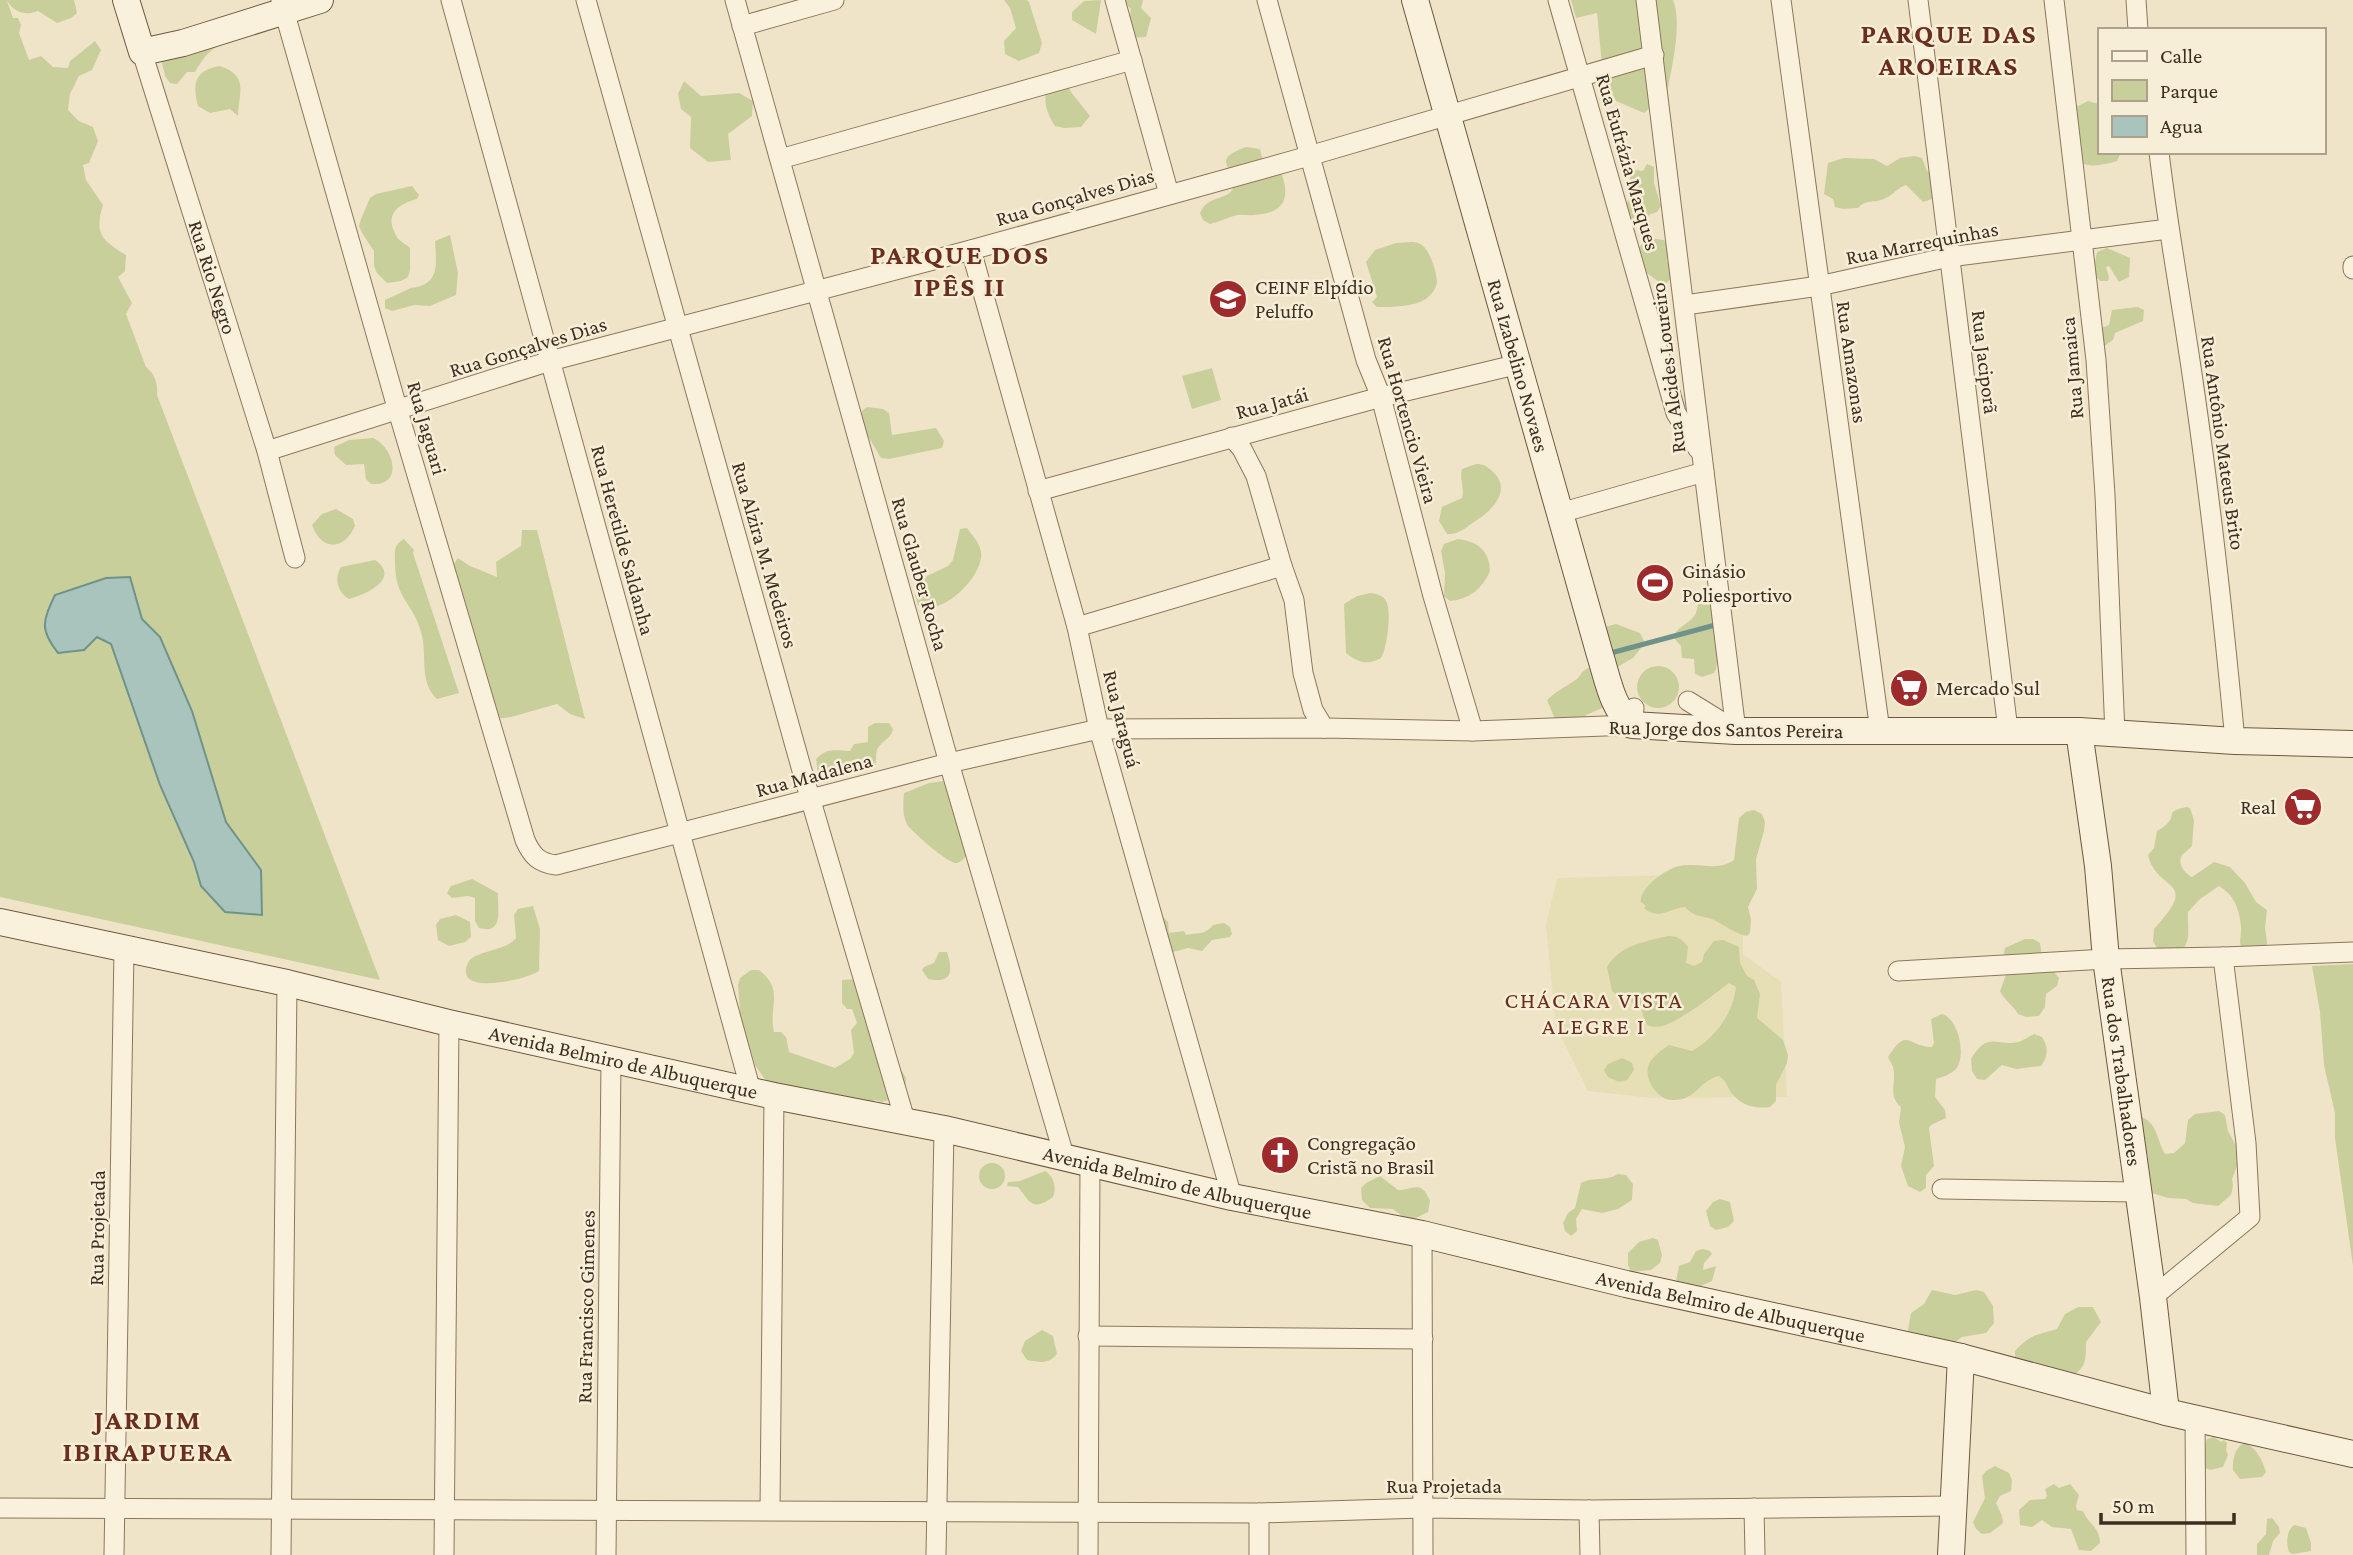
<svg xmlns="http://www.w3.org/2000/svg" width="2353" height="1555" font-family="'Crimson Pro',serif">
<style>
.farmland{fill:#e6deb5}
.green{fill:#c9cf9b}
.water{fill:#a9c4bc;stroke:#6f938a;stroke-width:2}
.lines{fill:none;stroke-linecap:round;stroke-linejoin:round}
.stream{stroke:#6f938a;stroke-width:5}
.street-casing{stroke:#8d765c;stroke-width:21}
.secondary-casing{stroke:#6f573f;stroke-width:28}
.street{stroke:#faf1dc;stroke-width:19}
.secondary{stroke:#faf1dc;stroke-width:26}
.labels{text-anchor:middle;stroke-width:5;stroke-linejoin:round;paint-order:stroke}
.street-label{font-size:21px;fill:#3d2e20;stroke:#f7eed8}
.poi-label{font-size:21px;fill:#3d2e20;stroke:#f7eed8;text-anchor:start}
.neighbourhood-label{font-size:23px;letter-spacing:2px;fill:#6b2e1e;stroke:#f7eed8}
.district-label{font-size:28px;font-weight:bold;letter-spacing:2px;fill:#6b2e1e;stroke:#f7eed8}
</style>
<rect width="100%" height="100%" fill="#f0e4c8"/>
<polygon class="farmland" points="1707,874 1743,906 1743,954 1781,982 1787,1097 1652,1098 1588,1091 1556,1027 1546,925 1557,878"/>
<g class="green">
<path d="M0 0H74L77 13 71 18 57 23 38 11C25 16 15 13 7 1L13 18H18L21 25 19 33 29 60 41 56 53 67 68 68 70 61 95 41 101 50 92 70 79 76 70 94 68 110 79 121 93 127 98 141 89 163 83 165 86 180 103 205C94 234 102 240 126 255L125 271 118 277 132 303 126 314 146 367C155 374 158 384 157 395L380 980 0 897Z"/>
<polygon points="1004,0 1027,0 1029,2 1042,43 1039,53 1019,61 1005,54 1004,41 1016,28 1010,8"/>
<polygon points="1101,0 1096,34 1072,20 1072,12 1084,1"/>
<polygon points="1122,0 1143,0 1141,8 1151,18 1146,37 1126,38 1131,9"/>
<path d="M1571 0H1673C1683 24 1671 69 1667 94L1644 113 1616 101 1603 75 1597 13 1576 18Z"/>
<path d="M232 36 230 43C212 45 204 57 195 72H187L177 84 170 83 165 76 160 54Z"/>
<path d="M220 66C249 76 239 92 238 116L230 109 210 113 198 106C192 83 195 70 220 66Z"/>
<path d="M1054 70 1061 71 1071 92 1090 116 1081 127 1064 128 1055 126C1041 104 1044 93 1054 70Z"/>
<polygon points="684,81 701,96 739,93 753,101 752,116 728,134 731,160 708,162 690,148 691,117 681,109 678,94"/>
<path d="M2088 101 2099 104V152H2121L2117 161C2103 165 2091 168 2078 162L2068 111Z"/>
<path d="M1246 147 1260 149C1263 164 1267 168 1282 175 1291 200 1282 214 1254 215 1248 216 1243 214 1237 215 1228 217 1220 222 1210 224L1203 220 1200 213C1208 194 1228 201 1233 188 1241 168 1205 162 1246 147Z"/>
<path d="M1914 156 1922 158 1927 171 1935 174 1937 194 1932 199 1923 202 1906 185C1897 188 1894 194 1886 198 1875 204 1867 198 1858 208L1843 209 1835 207 1833 199 1824 194 1828 163 1844 158 1874 159 1887 166 1900 158Z"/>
<polygon points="1647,164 1654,167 1654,183 1661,206 1657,212 1649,215 1645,222 1637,224 1632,219 1626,204 1634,192 1629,174 1636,170 1643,171"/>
<path d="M412 186 419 195 417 199C398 204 383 215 397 237 400 242 406 244 410 248V270L408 277 401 281 387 283 377 273 374 266V251L362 233 359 226 361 219 370 198 376 194Z"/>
<path d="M450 235 458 273 456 295 430 306 415 305 392 311 385 308V300L413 287 412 288C441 284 436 263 435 241Z"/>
<path d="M1649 238 1664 240 1667 247V261L1675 274 1665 285C1657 282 1648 273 1640 268L1638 248Z"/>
<path d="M1396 243C1402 243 1412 241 1418 243 1429 246 1436 270 1437 281 1437 288 1431 295 1426 299 1413 307 1392 307 1377 307L1372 302 1377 297 1366 262 1375 250Z"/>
<polygon points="2107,248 2130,258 2129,277 2119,282 2109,266 2106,267 2109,277 2108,281 2100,281 2091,269 2095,263 2097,252"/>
<polygon points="2138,307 2144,310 2143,321 2115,333 2113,340 2100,349 2099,329 2109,325 2112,310"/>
<polygon points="1212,368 1221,400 1192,409 1182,376"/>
<polygon points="867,407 883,409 889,413 892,435 936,428 944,441 942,448 889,459 881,458 862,426 862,411"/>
<path d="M373 438C395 448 404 487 371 484L366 479 364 464 346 465 335 455 334 447 349 440Z"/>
<path d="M1476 464C1483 464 1486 466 1491 470 1513 488 1494 509 1477 520 1467 526 1460 535 1447 534L1439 521 1442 507 1462 498C1465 487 1459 479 1462 469Z"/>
<path d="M336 509 353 519 355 526C344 551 321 551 312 525L322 514Z"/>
<path d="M967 528C972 535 980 543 981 552 985 575 941 619 918 605L915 595 927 576 948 566 953 560 960 529Z"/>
<polygon points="522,530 537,530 585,719 570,714 557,704 511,717 495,719 450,570 458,558 470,566 497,577 496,562 521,546"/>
<path d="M404 539 414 550 413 553 459 693 437 699C418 681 428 655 421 632 413 602 395 600 395 562 395 550 393 546 404 539Z"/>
<path d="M1458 539C1476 541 1490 550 1490 571 1482 589 1470 599 1450 601L1444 596 1445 573 1441 551 1444 544Z"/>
<path d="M375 560C402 579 364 595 349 599 337 592 334 578 341 567Z"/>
<path d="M1371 593C1377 594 1382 595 1386 601 1392 611 1387 648 1381 658 1367 666 1357 662 1346 653L1344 604 1357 596Z"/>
<path d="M1705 598 1711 601 1722 620 1714 629 1720 641 1716 669 1714 673 1702 677 1695 674 1694 659 1682 658 1681 646 1673 637C1681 621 1697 625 1698 602Z"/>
<polygon points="1616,624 1640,633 1645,643 1633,658 1614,669 1605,627"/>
<circle cx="1658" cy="687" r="21"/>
<path d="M1588 668H1591L1607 706 1586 715 1577 723 1555 719 1547 700C1555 692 1565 687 1574 681 1581 677 1580 672 1588 668Z"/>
<path d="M875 723H889L893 729C891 739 883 740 878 748 875 753 877 760 875 767 858 776 841 773 823 778L818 774 816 759C828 747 836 751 850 751L854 744 868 742V727Z"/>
<path d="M944 781 967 853C965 858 962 862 956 863 947 863 914 833 908 826 902 816 903 804 904 793L929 783Z"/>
<path d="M2186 807 2190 808 2194 820 2192 846C2190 849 2186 851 2183 854 2176 862 2184 873 2192 877L2214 862 2230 867 2245 883 2256 902 2267 910 2265 928 2268 949 2242 950C2238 941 2242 935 2241 926 2239 909 2235 896 2219 886L2200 899 2188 912C2187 927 2192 938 2182 951L2159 952 2153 941 2154 929C2202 878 2157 893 2148 855L2154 848 2157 831C2160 829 2164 827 2167 824 2177 814 2164 812 2186 807Z"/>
<path d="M1754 810 1762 814 1765 822 1764 831 1756 859 1757 889 1748 907 1751 920 1750 933 1747 936C1736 934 1726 926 1716 921 1704 914 1697 920 1685 907 1670 908 1659 921 1644 908L1646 906 1641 902C1639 888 1666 869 1679 866 1698 862 1717 872 1734 860L1739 818 1746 812Z"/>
<path d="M472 879 498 893C497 908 505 935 479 928L475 921V898L468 896 452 898 447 893 451 886Z"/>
<path d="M533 906 540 929 539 971C526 980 452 997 468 963 474 950 505 952 516 938L514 915 518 909Z"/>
<polygon points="456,915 470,922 471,937 465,942 449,946 438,940 436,925 440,919"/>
<path d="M1163 917 1168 922 1169 933 1184 931 1186 935C1198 932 1204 936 1213 925L1224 923 1230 927 1232 934 1230 937 1212 940 1202 951 1188 948 1173 952 1170 950 1155 919Z"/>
<path d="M1668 936C1678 936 1682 939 1688 947L1686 963 1694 966 1702 962 1704 954 1714 941 1723 940 1739 947 1740 963 1747 976 1754 980 1760 994 1757 1018 1783 1040 1788 1055 1787 1063 1776 1085V1101L1770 1107C1756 1109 1743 1106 1733 1095 1727 1088 1727 1081 1719 1076 1699 1080 1697 1101 1672 1100 1657 1100 1643 1078 1649 1064 1653 1056 1662 1050 1669 1045L1692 1051C1715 1038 1733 1014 1736 987L1729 983C1715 993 1667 1034 1650 1026 1642 1023 1645 1014 1640 1008 1632 1000 1620 998 1612 991L1607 967C1621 944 1645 942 1668 936Z"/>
<path d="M2025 939H2033L2040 943 2042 956 2059 978 2057 986 2046 994 2045 1007 2039 1016 2026 1017 2018 1014C2013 1005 2005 1001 2000 991L2007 972 2004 952 2005 948Z"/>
<path d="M939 952H947C953 971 953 984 928 979L922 970 924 967 934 963Z"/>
<polygon points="2353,964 2353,1266 2335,1138 2335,1113 2324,1065 2320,1012 2312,966"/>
<path d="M751 970H759C785 990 768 1006 774 1032H781L786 1037 789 1052 835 1068 850 1059 854 1053 851 1030 857 1023 852 1009H847L842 1003V980L872 978 878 989 876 997 895 1070 902 1071 906 1078 905 1095 882 1102 875 1100 871 1106 779 1087 766 1081 755 1065 751 1052 742 1040 738 985 740 978Z"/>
<path d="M1942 1014C1958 1018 1967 1055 1956 1069 1951 1074 1943 1077 1936 1079L1935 1097 1945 1110 1946 1118 1931 1125 1929 1128 1934 1166 1926 1175V1188L1920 1192 1908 1186 1901 1166 1905 1147 1899 1123 1901 1107C1887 1096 1897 1083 1893 1067 1892 1064 1889 1060 1888 1057 1908 1026 1907 1047 1932 1047L1934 1043 1931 1019Z"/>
<path d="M2034 1034 2042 1037C2049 1048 2048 1056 2041 1066L2016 1069 2002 1065 1985 1080 1977 1079 1972 1071 1971 1059C1988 1030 1997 1047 2018 1042 2023 1041 2029 1036 2034 1034Z"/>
<polygon points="1622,1058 1632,1063 1634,1070 1627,1080 1619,1082 1608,1077 1604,1070 1608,1064"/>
<path d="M2219 1111 2225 1115 2228 1131 2240 1153 2239 1161 2232 1179 2233 1186 2231 1195 2218 1206 2193 1203 2186 1199 2168 1198 2152 1193 2147 1186 2148 1155 2140 1152 2134 1120 2142 1117C2158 1124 2157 1141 2165 1154L2174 1153 2185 1143 2188 1120 2195 1114Z"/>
<circle cx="992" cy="1176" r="13"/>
<path d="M1045 1171C1054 1176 1057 1188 1053 1197 1032 1212 1030 1202 1018 1187L1007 1186 1008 1182 1020 1181Z"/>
<path d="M1618 1174 1626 1175 1633 1184 1632 1200 1618 1209 1602 1213 1582 1209 1576 1219 1577 1231 1571 1236 1565 1231 1563 1223 1568 1213 1575 1208 1581 1183C1595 1176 1605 1182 1618 1174Z"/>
<path d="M1380 1176 1398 1190C1414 1190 1421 1179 1430 1201L1428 1212 1414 1219 1402 1216 1393 1209 1370 1208 1362 1200 1361 1188 1366 1183Z"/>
<polygon points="1720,1199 1730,1202 1734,1221 1728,1227 1716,1230 1710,1226 1706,1211 1713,1202"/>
<polygon points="1653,1238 1658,1240 1662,1255 1660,1263 1651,1270 1631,1272 1628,1265 1628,1253 1639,1242"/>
<polygon points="1703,1249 1710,1251 1712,1254 1704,1263 1703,1270 1716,1266 1712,1281 1694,1289 1676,1281 1679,1266 1690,1262 1696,1251"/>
<polygon points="1932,1290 1955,1295 1976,1290 1984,1292 1993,1306 1994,1323 1986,1333 1962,1337 1948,1347 1911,1337 1908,1330 1911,1313 1924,1304"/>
<path d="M2078 1307H2093L2101 1322 2086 1342C2086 1369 2084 1366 2064 1384L2015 1359V1351C2031 1334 2037 1335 2057 1329L2065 1314Z"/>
<path d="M1042 1330 1053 1336 1057 1354C1048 1365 1040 1362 1027 1360L1021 1351 1025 1341Z"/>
<polygon points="2214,1437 2221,1442 2224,1440 2227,1443 2226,1450 2228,1455 2223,1467 2210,1470 2205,1468 2203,1451 2207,1439"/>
<path d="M2245 1443C2257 1448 2262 1460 2266 1472L2262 1477 2240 1479 2233 1470C2232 1461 2235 1446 2245 1443Z"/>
<polygon points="1995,1466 2009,1473 2012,1480 2011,1491 2000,1496 1996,1503 2002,1516 2003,1523 1990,1533 1982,1534 1976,1529 1973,1522 1985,1498 1982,1476 1986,1471"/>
<path d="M2054 1484 2059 1488 2070 1484 2079 1495 2076 1506 2077 1510 2083 1511C2088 1524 2100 1527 2100 1543L2091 1551 2079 1550 2071 1529 2052 1527 2042 1520 2032 1527 2020 1525 2019 1510 2030 1500 2045 1499 2047 1496 2045 1489Z"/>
<polygon points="2272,1518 2279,1527 2280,1533 2273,1541 2269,1555 2257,1555 2257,1544 2266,1534 2267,1519"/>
<path d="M2294 1525 2306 1528 2311 1543V1551L2293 1554 2289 1552C2286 1544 2286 1531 2294 1525Z"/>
</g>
<path class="water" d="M130 577 142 619 160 637 192 711 226 822 261 870 262 915 225 912 201 886 194 862 160 785 111 644 97 637 84 650 58 653C39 629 43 621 55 595L106 578Z"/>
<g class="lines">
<polyline class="stream" points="1607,654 1719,624"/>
<defs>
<g id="street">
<path d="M281 0 398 411 525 840C532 856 539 863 556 865L949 763 1099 729 1324 728 1473 731 1632 725 1634 708"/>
<polyline points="451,0 751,1091"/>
<polyline points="586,0 801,767 905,1120"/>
<polyline points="735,0 949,763 1065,1159"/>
<polyline points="1115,0 1169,194"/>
<polyline points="1267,0 1366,360 1381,397 1433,596 1473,731"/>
<polyline points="1558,0 1676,413 1698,449"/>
<polyline points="1646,0 1736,731"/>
<polyline points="1781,0 1880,731"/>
<polyline points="1918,0 2008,730"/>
<polyline points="2054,0 2096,360 2105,495 2115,734"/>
<polyline points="2136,0 2138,30"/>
<polyline points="742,26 834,0"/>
<path id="s1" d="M142 52 267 451 295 558"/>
<path d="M2159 152C2168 231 2183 309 2194 388 2211 505 2224 623 2235 741"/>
<polyline points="780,159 1132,60"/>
<polyline points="971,250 1077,627 1099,729 1232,1197"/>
<polyline points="2353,266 2353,269"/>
<polyline points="1685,305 1819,286 1949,257 2168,229"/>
<polyline points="1232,437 1242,449 1256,476 1282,566 1294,600 1303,673 1313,710 1324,728"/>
<polyline points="267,451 550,361 971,250 1309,156 1654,55"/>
<polyline points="1038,491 1381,397 1519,364"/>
<polyline points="1560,513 1704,472"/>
<polyline points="1077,627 1282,566"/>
<polyline points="1688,701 1735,730"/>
<polyline points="1898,971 2106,959 2223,957 2353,952"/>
<polyline points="1942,1189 2137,1192"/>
<polyline points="1422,1234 1423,1555"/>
<polyline points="2153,1297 2250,1217 2246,1143 2223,957"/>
<polyline points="1088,1336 1423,1339"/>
<polyline points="2195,1418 2196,1555"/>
<polyline points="0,1508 1259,1513 1422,1508 1589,1510 1952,1506"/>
<polyline points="1754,1508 1755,1555"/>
<polyline points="770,1510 774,1096"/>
<polyline points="1589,1510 1590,1555"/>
<polyline points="114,1555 124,949"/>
<polyline points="281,1555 287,983"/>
<polyline points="444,1555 449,1023"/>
<polyline points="606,1555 611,1060"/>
<polyline points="936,1555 944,1129"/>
<polyline points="1088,1555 1090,1164"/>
<polyline points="1259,1555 1259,1513"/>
</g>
<g id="secondary">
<polyline points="126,0 142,52 183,43 320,0"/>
<path id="s2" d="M1415 0 1600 655C1608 680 1612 708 1632 725L1736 731H2079L2235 741 2353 744"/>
<path id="s3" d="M2079 731 2098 866 2106 959 2153 1297 2166 1412"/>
<path id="s4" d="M0 922 287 983 449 1023 774 1096 944 1129 1232 1197 1422 1234 1626 1284 1961 1357 2166 1412 2353 1454"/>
<polyline points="1951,1555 1961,1357"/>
</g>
</defs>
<use href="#street" class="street-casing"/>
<use href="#secondary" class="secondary-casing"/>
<use href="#street" class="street"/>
<use href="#secondary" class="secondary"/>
</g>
<defs>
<symbol id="school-disc" viewBox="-11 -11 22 22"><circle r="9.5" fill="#9e2a2b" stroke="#f7eed8"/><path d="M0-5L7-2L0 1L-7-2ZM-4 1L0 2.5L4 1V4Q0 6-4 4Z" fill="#fff"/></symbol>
<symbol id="stadium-disc" viewBox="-11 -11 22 22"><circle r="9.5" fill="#9e2a2b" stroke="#f7eed8"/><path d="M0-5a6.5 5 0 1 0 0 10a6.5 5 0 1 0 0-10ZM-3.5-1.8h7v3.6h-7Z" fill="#fff"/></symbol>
<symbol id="supermarket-disc" viewBox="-11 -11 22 22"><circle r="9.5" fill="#9e2a2b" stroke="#f7eed8"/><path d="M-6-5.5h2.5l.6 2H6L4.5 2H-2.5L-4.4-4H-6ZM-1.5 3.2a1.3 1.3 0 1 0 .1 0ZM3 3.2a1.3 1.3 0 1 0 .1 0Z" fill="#fff"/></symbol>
<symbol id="church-disc" viewBox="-11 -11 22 22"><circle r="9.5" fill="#9e2a2b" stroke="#f7eed8"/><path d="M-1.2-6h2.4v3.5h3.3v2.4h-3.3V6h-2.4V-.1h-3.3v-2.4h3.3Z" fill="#fff"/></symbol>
</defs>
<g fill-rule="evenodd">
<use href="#school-disc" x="1206" y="277" width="44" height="44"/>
<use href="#stadium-disc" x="1633" y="561" width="44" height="44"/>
<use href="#supermarket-disc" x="1887" y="666" width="44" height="44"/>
<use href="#supermarket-disc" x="2281" y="785" width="44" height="44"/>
<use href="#church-disc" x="1258" y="1133" width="44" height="44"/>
</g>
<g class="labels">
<g class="street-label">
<text transform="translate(1628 162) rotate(74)" y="7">Rua Eufrázia Marques</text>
<text transform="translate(1075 197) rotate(-16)" y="7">Rua Gonçalves Dias</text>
<text transform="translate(1922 243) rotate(-11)" y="7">Rua Marrequinhas</text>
<text dy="7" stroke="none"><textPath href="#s1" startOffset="236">Rua Rio Negro</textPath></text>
<text transform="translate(528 347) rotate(-17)" y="7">Rua Gonçalves Dias</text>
<text transform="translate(1852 362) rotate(82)" y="7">Rua Amazonas</text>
<text transform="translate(1985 362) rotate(83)" y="7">Rua Jaciporã</text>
<text dy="7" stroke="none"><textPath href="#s2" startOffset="380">Rua Izabelino Novaes</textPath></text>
<text transform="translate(1668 368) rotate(-97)" y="7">Rua Alcides Loureiro</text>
<text transform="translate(2072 368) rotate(-95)" y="7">Rua Jamaica</text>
<text transform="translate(1272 403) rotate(-15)" y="7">Rua Jatái</text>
<text transform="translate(1408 420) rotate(74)" y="7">Rua Hortencio Vieira</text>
<text transform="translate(427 428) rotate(74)" y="7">Rua Jaguari</text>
<text transform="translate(2223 443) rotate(82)" y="7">Rua Antônio Mateus Brito</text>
<text transform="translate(623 540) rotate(75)" y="7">Rua Heretilde Saldanha</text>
<text transform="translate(765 555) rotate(74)" y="7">Rua Alzira M. Medeiros</text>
<text transform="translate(920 574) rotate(74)" y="7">Rua Glauber Rocha</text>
<text transform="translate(1122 719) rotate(76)" y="7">Rua Jaraguá</text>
<text transform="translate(1726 729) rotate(1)" y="7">Rua Jorge dos Santos Pereira</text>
<text transform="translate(814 775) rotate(-15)" y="7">Rua Madalena</text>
<text dy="7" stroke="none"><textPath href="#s4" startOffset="639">Avenida Belmiro de Albuquerque</textPath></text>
<text dy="7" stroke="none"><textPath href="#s3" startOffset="343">Rua dos Trabalhadores</textPath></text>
<text dy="7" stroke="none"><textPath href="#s4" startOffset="1206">Avenida Belmiro de Albuquerque</textPath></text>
<text transform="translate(97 1228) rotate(-89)" y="7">Rua Projetada</text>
<text dy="7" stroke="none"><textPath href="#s4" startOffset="1773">Avenida Belmiro de Albuquerque</textPath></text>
<text transform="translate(586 1307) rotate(-89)" y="7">Rua Francisco Gimenes</text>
<text x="1444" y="1493">Rua Projetada</text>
</g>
<g class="poi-label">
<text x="1255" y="294">CEINF Elpídio<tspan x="1255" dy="24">Peluffo</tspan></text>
<text x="1682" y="578">Ginásio<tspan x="1682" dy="24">Poliesportivo</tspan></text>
<text x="1936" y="695">Mercado Sul</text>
<text x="2276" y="814" text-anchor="end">Real</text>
<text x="1307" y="1150">Congregação<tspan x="1307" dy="24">Cristã no Brasil</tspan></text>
</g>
<g class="neighbourhood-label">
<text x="1594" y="1008">CHÁCARA VISTA<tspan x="1594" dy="26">ALEGRE I</tspan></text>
</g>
<g class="district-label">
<text x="1949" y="43">PARQUE DAS<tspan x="1949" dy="32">AROEIRAS</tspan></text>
<text x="960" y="264">PARQUE DOS<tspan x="960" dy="32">IPÊS II</tspan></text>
<text x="148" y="1429">JARDIM<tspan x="148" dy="32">IBIRAPUERA</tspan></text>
</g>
</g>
<rect x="2098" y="28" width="228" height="126" fill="#f7eed8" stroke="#ada18e" stroke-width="2"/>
<rect x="2112" y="51" width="35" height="10" fill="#faf1dc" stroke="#ada18e" stroke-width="2"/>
<text x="2160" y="63" font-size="21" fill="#3d2e20">Calle</text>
<rect x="2112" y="80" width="35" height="21" fill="#c9cf9b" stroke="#ada18e" stroke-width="2"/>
<text x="2160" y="98" font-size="21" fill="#3d2e20">Parque</text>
<rect x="2112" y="116" width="35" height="21" fill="#a9c4bc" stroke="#ada18e" stroke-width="2"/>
<text x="2160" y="133" font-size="21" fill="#3d2e20">Agua</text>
<path d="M2101 1513v10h133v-10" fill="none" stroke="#3d2e20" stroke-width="3.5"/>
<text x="2112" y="1513" font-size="21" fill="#3d2e20" stroke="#f7eed8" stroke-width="5" paint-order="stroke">50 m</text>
</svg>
